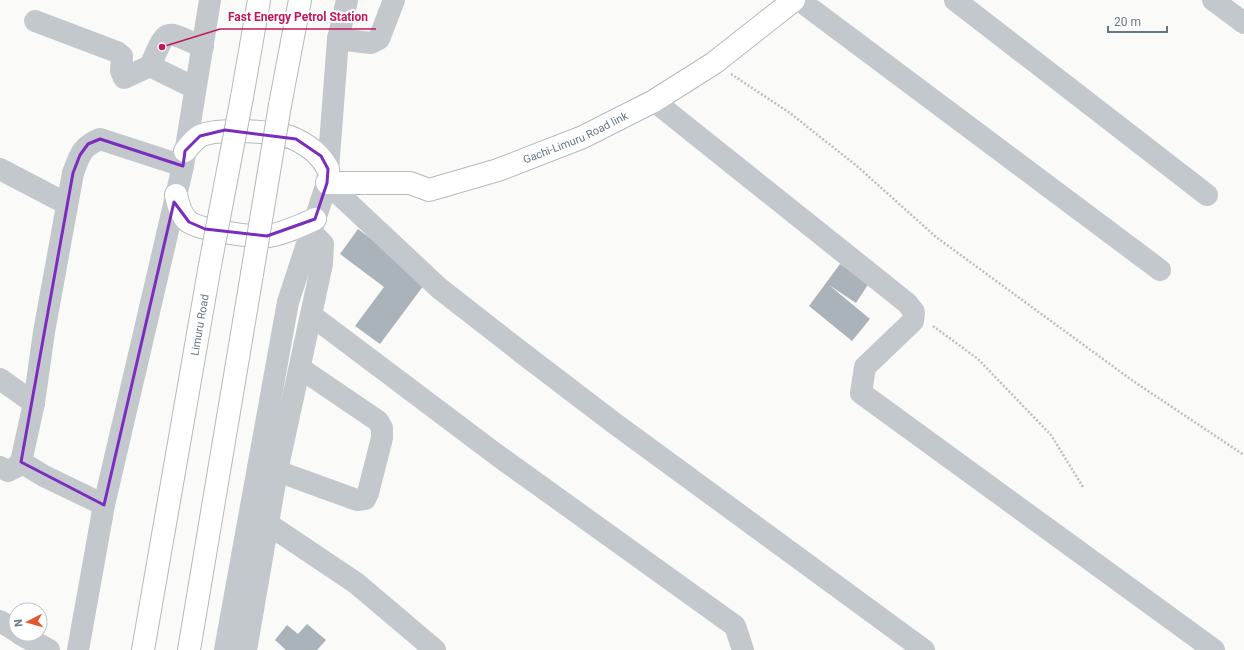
<svg xmlns="http://www.w3.org/2000/svg" width="1244" height="650" font-family="Roboto,sans-serif">
<style>
.building{fill:#aab3b9}
.lines{fill:none;stroke-linecap:round;stroke-linejoin:round}
.major-casing{stroke:#b5babe;stroke-width:24}
.highway-casing{stroke:#b4b9bd;stroke-width:24}
.path{stroke:#bbbfc2;stroke-width:2.5;stroke-dasharray:2 2;stroke-linecap:butt}
.minor{stroke:#c3c8cc;stroke-width:22}
.major{stroke:#fff;stroke-width:22}
.highway{stroke:#fff;stroke-width:22}
.highway-bridge-casing{stroke:#b4b9bd;stroke-width:24;stroke-linecap:butt}
.highway-bridge{stroke:#fff;stroke-width:22}
.marked{fill:none;stroke:#7b2cbf;stroke-width:3;stroke-linejoin:round}
.labels{text-anchor:middle;stroke-width:4;stroke-linejoin:round;paint-order:stroke}
.street-label{font-size:11px;fill:#657683;stroke:#fff}
.leader{fill:none;stroke:#c2185b;stroke-width:1.5}
.callout-dot{fill:#c2185b;stroke:#fff;stroke-width:1.5}
.callout-label{font-size:12px;text-anchor:middle;font-weight:bold;fill:#c2185b;stroke:#fff;stroke-width:4;stroke-linejoin:round;paint-order:stroke}
</style>
<rect width="100%" height="100%" fill="#fafaf8"/>
<g class="building">
<polygon points="358,229 427,281 380,344 355,326 384,287 340,254"/>
<polygon points="840,264 869,283 856,303 829,285 870,319 852,341 809,306"/>
<polygon points="307,624 326,640 317,650 286,650 275,640 287,625 298,634"/>
</g>
<g class="lines">
<defs>
<g id="major">
<path d="M185 151C189 146 195 139 200 136 217 127 280 131 297 140 311 147 321 155 328 169"/>
<path id="s1" d="M327 183H410L429 190 498 170 583 137 654 101 714 63 794 0"/>
<path d="M176 195C178 204 181 216 189 222 200 230 255 238 269 236 285 233 300 226 315 219"/>
</g>
<g id="highway">
<polyline points="242,97 259,0"/>
<polyline points="280,105 300,0"/>
<path id="s2" d="M143 650 210 265"/>
<polyline points="189,650 252,274"/>
</g>
</defs>
<use href="#major" class="major-casing"/>
<use href="#highway" class="highway-casing"/>
<g class="path">
<polyline points="731,74 790,113 858,167 936,237 1133,381 1244,455"/>
<polyline points="933,326 978,359 1051,435 1083,487"/>
</g>
<g class="minor">
<polyline points="799,0 1160,270"/>
<polyline points="955,0 1207,195"/>
<polyline points="1213,0 1244,23"/>
<polyline points="35,21 117,52 122,56 121,71 124,78 150,66 195,88"/>
<polyline points="338,39 371,43 379,39 394,0"/>
<path d="M150 66C168 26 163 30 203 47"/>
<polyline points="654,101 907,303 914,312 913,321 865,367 861,393 1214,650"/>
<polyline points="0,169 67,204"/>
<polyline points="327,183 439,288 521,352 614,423 924,650"/>
<polyline points="311,315 497,455 735,626 743,650"/>
<polyline points="0,379 34,403"/>
<polyline points="0,467 8,471 16,467 21,462"/>
<polyline points="277,471 357,500 365,499 368,493 382,438 382,428 378,421 300,368"/>
<path d="M104 505 44 476 21 462 34 403 44 332 73 173C80 155 81 147 100 139L183 166"/>
<polyline points="268,524 356,583 435,650"/>
<polyline points="0,621 16,631"/>
<polyline points="20,634 49,650"/>
<polyline points="78,650 104,505 183,166 210,0"/>
<polyline points="225,650 288,302 327,183 338,39 347,0"/>
<polyline points="246,650 277,471 322,264 323,244 311,232"/>
</g>
<use href="#major" class="major"/>
<use href="#highway" class="highway"/>
<defs>
<g id="highway-bridge">
<polyline points="210,265 242,97"/>
<polyline points="252,274 280,105"/>
</g>
</defs>
<use href="#highway-bridge" class="highway-bridge-casing"/>
<use href="#highway-bridge" class="highway-bridge"/>
</g>
<path class="marked" d="M225 130 296 139 321 156 328 169 327 183 315 219 267 236 205 229 189 222 174 202 104 505 21 462 73 173 80 155 88 144 100 139 183 166 185 151 200 136Z"/>
<g class="labels">
<g class="street-label">
<text dy="4" stroke="none"><textPath href="#s1" startOffset="259">Gachi-Limuru Road link</textPath></text>
<text dy="4" stroke="none"><textPath href="#s2" startOffset="330">Limuru Road</textPath></text>
</g>
</g>
<path class="leader" d="M162 47L220 29H376"/>
<circle class="callout-dot" cx="162" cy="47" r="4"/>
<g class="callout-label">
<text x="298" y="21">Fast Energy Petrol Station</text>
</g>
<g transform="translate(28 622) rotate(264)"><circle r="19" fill="#ffffff" stroke="#c1c8cd"/>
<path d="M0-3L7 15L0 10L-7 15Z" fill="#e4572e"/>
<text y="-6" font-size="11" font-weight="bold" text-anchor="middle" fill="#657683">N</text>
</g>
<path d="M1108 26v6h59v-6" fill="none" stroke="#657683" stroke-width="2"/>
<text x="1114" y="26" font-size="12" fill="#657683" stroke="#ffffff" stroke-width="3" paint-order="stroke">20 m</text>
</svg>
